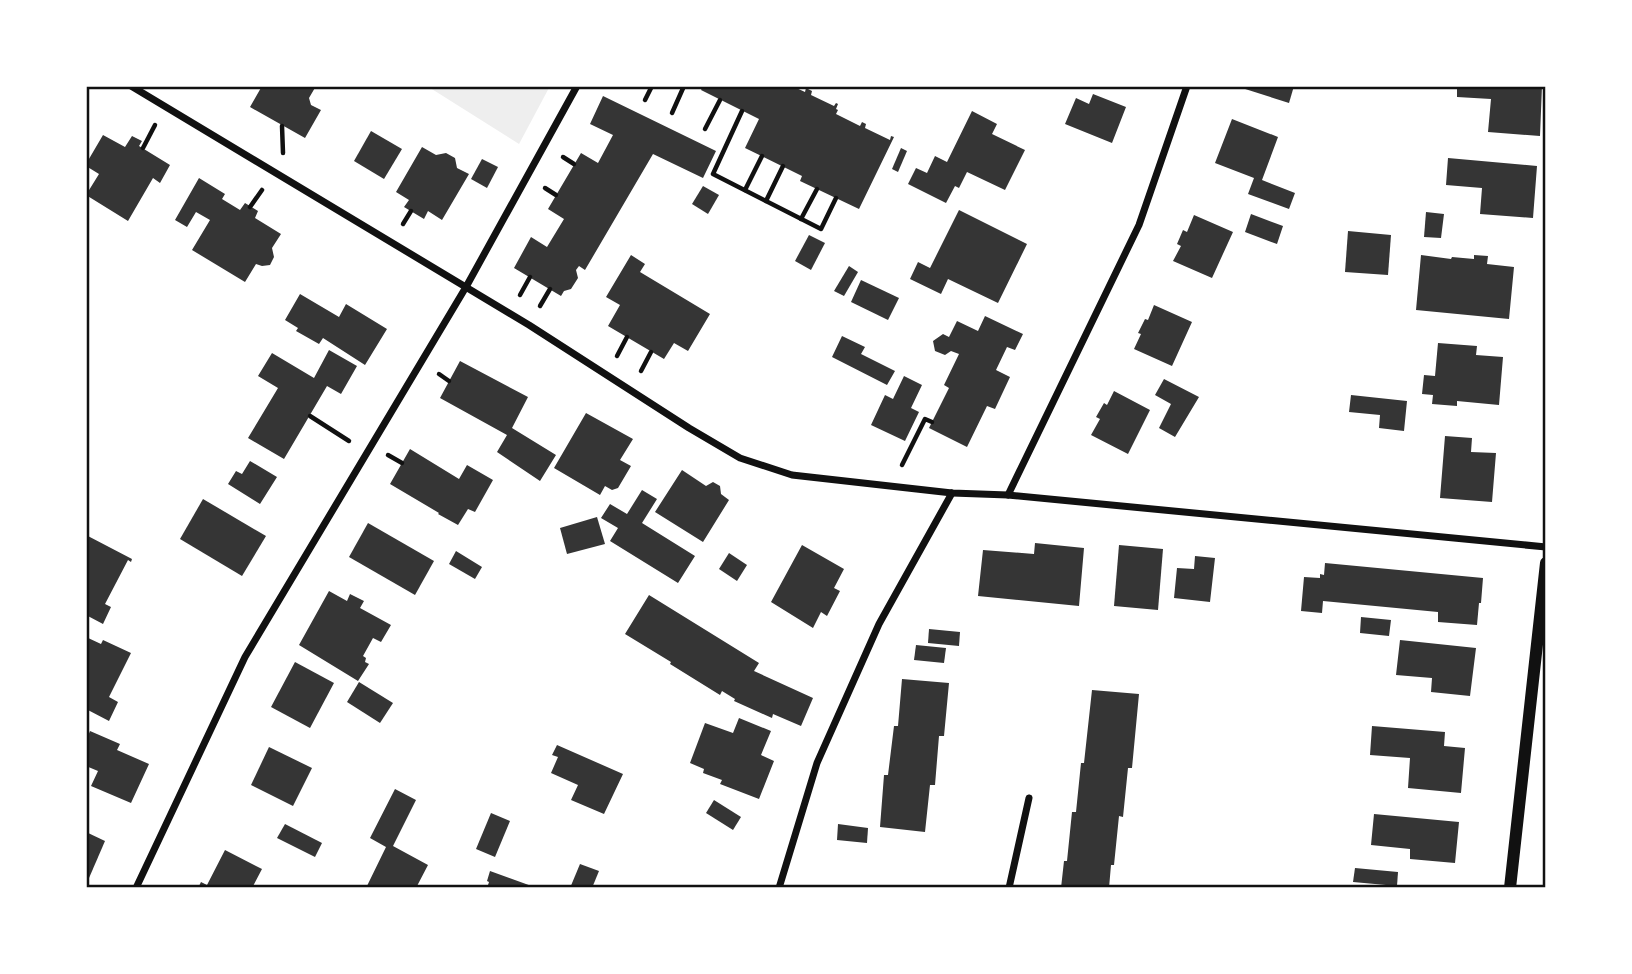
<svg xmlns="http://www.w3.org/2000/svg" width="1632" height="974" font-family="Helvetica,sans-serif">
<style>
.green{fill:#eee}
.building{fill:#353535}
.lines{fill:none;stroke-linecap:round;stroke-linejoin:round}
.path{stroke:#111;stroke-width:4.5}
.minor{stroke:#111;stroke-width:7}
.tertiary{stroke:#111;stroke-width:12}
.neatline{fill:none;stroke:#111;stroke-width:2.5}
</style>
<rect width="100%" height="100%" fill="#fff"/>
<polygon class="green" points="427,86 550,86 519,144"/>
<g class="building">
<polygon points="262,86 316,86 309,98 311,105 321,110 305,138 250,107"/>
<polygon points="703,86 792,86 805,92 806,88 812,91 811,95 834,106 836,103 838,104 836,109 838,110 836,114 860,126 862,122 866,124 865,128 890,140 891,136 894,137 859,209 800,181 802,176 745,148 759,119 701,90"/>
<polygon points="1243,86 1294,86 1289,103 1242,88"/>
<polygon points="1457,86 1542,86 1540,136 1488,132 1491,99 1457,97"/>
<polygon points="1093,94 1126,107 1112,143 1065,124 1076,98 1089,104"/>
<polygon points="603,96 716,151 703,178 653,154 585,270 579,266 576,270 578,278 571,289 564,291 561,296 514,268 531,237 547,247 564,219 548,209 581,153 598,163 613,135 590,124"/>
<polygon points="972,111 997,124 992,134 1025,150 1005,190 967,172 959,188 955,186 946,203 908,184 916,168 927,173 935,156 947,162"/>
<polygon points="1232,119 1278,137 1262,180 1295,193 1289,209 1248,194 1254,178 1215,163"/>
<polygon points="371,131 402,149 384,179 354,161"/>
<polygon points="103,135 125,147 132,136 142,141 139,146 170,165 160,183 153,178 128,221 86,195 99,174 86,166 86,164"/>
<polygon points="422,147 436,155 446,153 455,158 457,168 469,174 442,220 428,211 424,219 404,207 409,200 396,192"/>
<polygon points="901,148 907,151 898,172 892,169"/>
<polygon points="1448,158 1537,166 1533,218 1480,214 1482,188 1446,185"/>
<polygon points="482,159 498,167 487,188 471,179"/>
<polygon points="199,178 225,194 222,199 240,210 245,203 258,211 255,218 281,234 272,248 274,257 270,265 262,266 256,264 245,282 192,250 210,220 196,212 187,227 175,220"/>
<polygon points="703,186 719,195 708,214 692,204"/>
<polygon points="959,210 1027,244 998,303 948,279 941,294 910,279 918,262 930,268"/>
<polygon points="1426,212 1444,214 1441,238 1424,237"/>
<polygon points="1251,214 1283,226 1277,244 1245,232"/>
<polygon points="1194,215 1233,232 1212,278 1173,261 1181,246 1177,244 1183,230 1187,232"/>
<polygon points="1348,231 1391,235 1388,275 1345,272"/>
<polygon points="809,235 825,243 811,270 795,261"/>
<polygon points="631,255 645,264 640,272 710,314 688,351 674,343 664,359 608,326 620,305 606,297"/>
<polygon points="1421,255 1451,259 1452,257 1474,259 1474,255 1488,256 1487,264 1514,267 1509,319 1416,310"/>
<polygon points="849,266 858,272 844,296 834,291"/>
<polygon points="861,280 899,298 888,320 851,302"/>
<polygon points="300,294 339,317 346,304 387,329 365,365 323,338 319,344 296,331 298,328 285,320"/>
<polygon points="1154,305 1192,322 1172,366 1134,349 1141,334 1138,333 1145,319 1148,320"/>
<polygon points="985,316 1023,334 1015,350 1007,347 996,370 1010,377 995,409 987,406 967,447 929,428 949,388 944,385 959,354 951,351 945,355 935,351 933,341 943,334 949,337 957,321 978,331"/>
<polygon points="842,336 865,347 861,354 895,371 887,385 832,357"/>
<polygon points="1438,343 1477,346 1476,355 1503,357 1499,405 1457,401 1457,406 1432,404 1433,395 1422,394 1424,375 1435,376"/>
<polygon points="329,350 357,366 341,394 327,386 284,459 248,438 278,388 258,376 272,353 314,378"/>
<polygon points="460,361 528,397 512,428 556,455 540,481 497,452 507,435 440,398"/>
<polygon points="904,376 922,385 911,408 919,412 905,441 871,425 885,395 893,399"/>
<polygon points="1164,379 1199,397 1175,437 1159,428 1171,404 1155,395"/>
<polygon points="1114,391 1150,410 1128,454 1091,435 1100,419 1096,417 1104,403 1107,405"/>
<polygon points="1351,395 1407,401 1404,431 1379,428 1380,415 1349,412"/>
<polygon points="586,413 633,439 620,460 631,466 618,488 612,490 605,486 600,495 554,468"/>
<polygon points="1445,436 1472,438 1471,452 1496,453 1492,502 1440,498"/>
<polygon points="410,449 459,479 467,465 493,480 475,512 468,509 458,525 438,514 439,513 434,510 390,484"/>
<polygon points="250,461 277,477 260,504 228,484 236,471 242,474"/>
<polygon points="682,470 706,486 713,482 720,486 721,494 729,500 703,542 655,512"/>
<polygon points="642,490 657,499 642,523 695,556 678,583 610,541 618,528 601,518 610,504 627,514"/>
<polygon points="203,499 266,536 242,576 180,539"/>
<polygon points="597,517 605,544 567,554 560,528"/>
<polygon points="368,523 434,561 415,595 349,557"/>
<polygon points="86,535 132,559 131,562 128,560 105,604 111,607 103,624 86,615"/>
<polygon points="1035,543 1084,548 1079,606 978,596 983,550 1034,554"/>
<polygon points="802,545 844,569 834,588 840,591 827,616 821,612 813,628 771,602"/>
<polygon points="1119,545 1163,549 1158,610 1114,606"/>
<polygon points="456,551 482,567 475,579 449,564"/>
<polygon points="729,553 747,565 737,581 719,569"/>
<polygon points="1195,556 1215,558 1210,602 1174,598 1177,568 1194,569"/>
<polygon points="1325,563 1483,578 1481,603 1479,603 1477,625 1438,622 1438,612 1323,601 1322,613 1301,611 1304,577 1320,578 1320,574 1324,575"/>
<polygon points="329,591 347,601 350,594 364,601 360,608 391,625 381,642 373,638 363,656 366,658 365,662 369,664 358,681 299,645"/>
<polygon points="649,595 759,663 754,671 813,698 801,726 773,714 772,718 734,701 735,699 722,691 720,695 670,664 671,662 625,634"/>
<polygon points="1361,617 1391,620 1389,636 1360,633"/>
<polygon points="929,629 960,632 959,646 928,643"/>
<polygon points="86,637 101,644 103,640 131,653 109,697 118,702 109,721 86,709"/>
<polygon points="1400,640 1476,648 1470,696 1431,692 1432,678 1396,675"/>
<polygon points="916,645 946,648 944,663 914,660"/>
<polygon points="295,662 334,683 310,728 271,707"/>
<polygon points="902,679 949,683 944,736 939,736 935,785 930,785 925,832 880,827 884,775 888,775 894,726 898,726"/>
<polygon points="359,682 393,703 380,723 347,702"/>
<polygon points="1092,690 1139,694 1132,768 1128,768 1123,817 1119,816 1114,865 1111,865 1109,888 1061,888 1064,861 1067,861 1072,812 1076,812 1081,763 1084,763"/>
<polygon points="739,718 771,731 761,755 774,761 759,799 720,784 722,780 703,773 704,769 690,763 705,723 733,733"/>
<polygon points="1372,726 1445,732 1444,746 1465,748 1461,793 1408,788 1410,758 1370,755"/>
<polygon points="90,731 120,744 117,750 149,764 131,803 91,786 98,771 86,766 86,741"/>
<polygon points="557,745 623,774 604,814 571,800 578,785 551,773 558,757 552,755"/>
<polygon points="269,747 312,768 293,806 251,785"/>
<polygon points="395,789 416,800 393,846 428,865 416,888 366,888 386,847 370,838"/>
<polygon points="714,800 741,817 733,830 706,813"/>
<polygon points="491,813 510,821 495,857 476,849"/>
<polygon points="1374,814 1459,822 1455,863 1410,859 1410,849 1371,845"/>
<polygon points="285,824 322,843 315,857 277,838"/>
<polygon points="838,824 868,828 867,843 837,840"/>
<polygon points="86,832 105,841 86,885"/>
<polygon points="225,850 262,869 252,888 198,888 201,882 207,885"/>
<polygon points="580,864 599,871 592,888 570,888"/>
<polygon points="1355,868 1398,872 1397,886 1353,882"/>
<polygon points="490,871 537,888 487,888 489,882 487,881"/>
</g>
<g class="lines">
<g class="path">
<polyline points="645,100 652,86"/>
<polyline points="742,111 713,174 821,229 836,198"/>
<polyline points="672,113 684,86"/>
<polyline points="282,126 283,153"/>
<polyline points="705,129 720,100"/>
<polyline points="143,148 155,125"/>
<polyline points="563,157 574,164"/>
<polyline points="545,188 556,195"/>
<polyline points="745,190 762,156"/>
<polyline points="766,201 783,166"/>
<polyline points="250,207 262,190"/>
<polyline points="801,219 817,189"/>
<polyline points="403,224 411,211"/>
<polyline points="520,295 530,277"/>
<polyline points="540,306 550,289"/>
<polyline points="617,356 627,337"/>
<polyline points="641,371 651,352"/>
<polyline points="439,374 449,381"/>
<polyline points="310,416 349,441"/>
<polyline points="388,455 402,463"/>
<polyline points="902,465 925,419 932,422"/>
</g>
<g class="minor">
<polyline points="131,86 529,325 689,428 740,458 792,475 952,493 1008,495 1546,547"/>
<polyline points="1008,495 1139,225 1187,86"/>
<polyline points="136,888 245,657 466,287 577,86"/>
<polyline points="779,888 817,763 879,624 952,493"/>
<polyline points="1009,888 1029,798"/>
</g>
<polyline class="tertiary" points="1510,888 1546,563"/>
</g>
<rect width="1632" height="974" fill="none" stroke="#ffffff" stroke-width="175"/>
<rect x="88" y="88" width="1456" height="798" class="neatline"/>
</svg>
